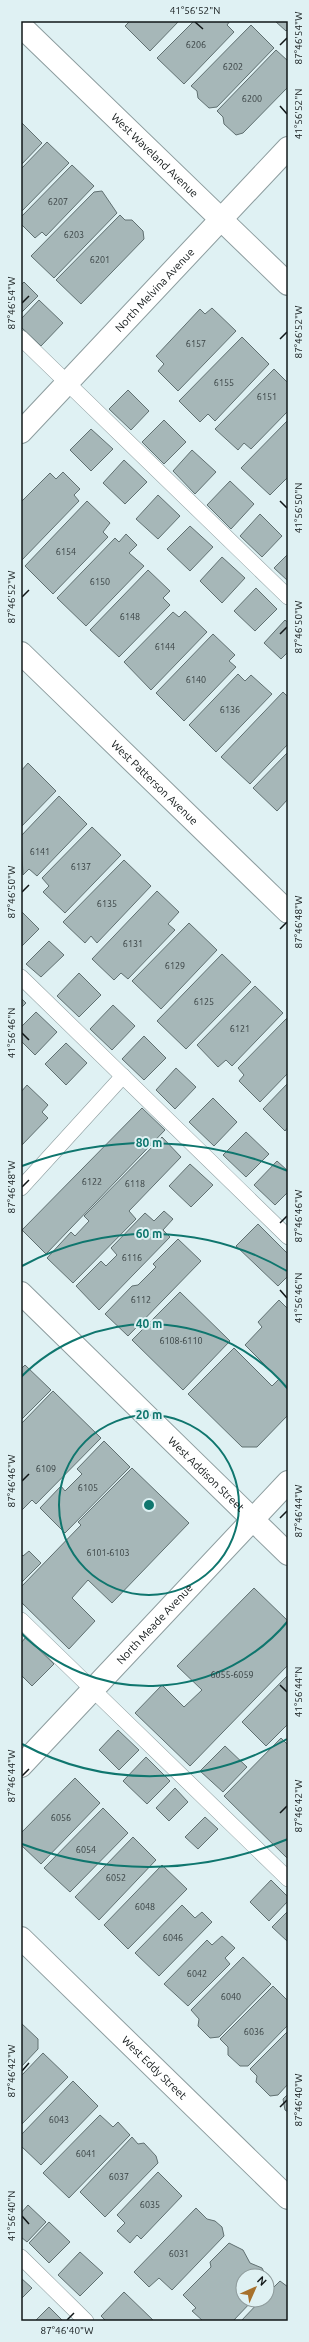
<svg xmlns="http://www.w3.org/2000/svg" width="309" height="2342" font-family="Ubuntu,sans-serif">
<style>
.building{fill:#a6b7b8;stroke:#607071}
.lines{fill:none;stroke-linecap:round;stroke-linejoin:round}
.service-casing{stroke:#8c9c9e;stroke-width:16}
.minor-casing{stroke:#8c9c9e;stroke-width:24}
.tertiary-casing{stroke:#8c9c9e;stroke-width:24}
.service{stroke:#fff;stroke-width:15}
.minor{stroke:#fff;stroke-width:22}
.tertiary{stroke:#fff;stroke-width:22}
.ticks{fill:none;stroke:#111718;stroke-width:1.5}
.ring{fill:none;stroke:#0f766e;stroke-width:2}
.labels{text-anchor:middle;stroke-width:4;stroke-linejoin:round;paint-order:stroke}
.number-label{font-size:9px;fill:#363f40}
.street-label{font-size:11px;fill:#111718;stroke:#dff1f3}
.centre{fill:#0f766e;stroke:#dff1f3;stroke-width:2}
.ring-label{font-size:12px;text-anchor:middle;font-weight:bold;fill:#0f766e;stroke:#dff1f3;stroke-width:4;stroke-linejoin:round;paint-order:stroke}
.neatline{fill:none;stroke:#111718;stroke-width:1.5}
.ticks-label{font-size:10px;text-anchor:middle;fill:#111718}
</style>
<rect width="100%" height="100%" fill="#dff1f3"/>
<g class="building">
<polygon points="130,21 179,21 150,51 125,26"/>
<polygon points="194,21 230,21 227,25 234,32 184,84 157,58"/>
<polygon points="275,21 288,21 288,29 286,31"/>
<polygon points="251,25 274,48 217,107 209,108 198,98 197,91 191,86"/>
<polygon points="276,50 288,61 288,87 243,133 236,135 224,124 223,117 217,111"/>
<polygon points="21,122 42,143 21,165"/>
<polygon points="47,142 69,163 21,212 21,169"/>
<polygon points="72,165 94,186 46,236 42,232 35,238 21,224 21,217"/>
<polygon points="102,191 117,213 54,278 31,256 94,192"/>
<polygon points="120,215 125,220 132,220 143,231 144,239 81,304 56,280"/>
<polygon points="24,282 38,296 21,313 21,285"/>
<polygon points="39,300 63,323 41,346 21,327 21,319"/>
<polygon points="212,308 236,331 178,391 158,371 164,364 156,356 200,309 205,314"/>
<polygon points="242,337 269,364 215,421 208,414 200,422 179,401"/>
<polygon points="274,369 288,383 288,411 251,449 244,443 238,450 215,429"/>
<polygon points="128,390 149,411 131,430 109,409"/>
<polygon points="164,420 186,442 164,464 142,442"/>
<polygon points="288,420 288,477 270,495 241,468"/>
<polygon points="91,429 113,449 91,471 70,450"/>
<polygon points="192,450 216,472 195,494 173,471"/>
<polygon points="124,460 147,482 125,504 103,483"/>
<polygon points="63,472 80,489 74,495 79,501 21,561 21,502 50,473 56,479"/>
<polygon points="230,481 254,504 231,529 207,505"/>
<polygon points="158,495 180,516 158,539 136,519"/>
<polygon points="87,501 110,523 103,532 108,537 53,594 25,566"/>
<polygon points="260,514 282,536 262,557 240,536"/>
<polygon points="190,526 213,547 190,571 167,549"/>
<polygon points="126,534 137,545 129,553 144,566 86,626 57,598 115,538 119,542"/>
<polygon points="288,554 288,581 274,568"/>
<polygon points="222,557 245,578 222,603 200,581"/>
<polygon points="148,570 170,591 163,598 170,605 119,657 90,630"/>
<polygon points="256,588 277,609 255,631 234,611"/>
<polygon points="185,611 207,632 151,690 124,662 173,612 179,617"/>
<polygon points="285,620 288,623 288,652 281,659 264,643"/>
<polygon points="213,634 235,655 229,661 236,667 184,721 156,693"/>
<polygon points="238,674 245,681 251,675 272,694 216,752 189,725"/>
<polygon points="283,692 288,697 288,744 250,784 221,757"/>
<polygon points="288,752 288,799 277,811 253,788"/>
<polygon points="28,763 56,791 21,827 21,771"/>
<polygon points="59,796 87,824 37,876 29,869 23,875 21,836"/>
<polygon points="92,827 121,855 65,913 43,892 49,886 42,878"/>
<polygon points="124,860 151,886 97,943 91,936 85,943 63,922"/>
<polygon points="157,891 179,912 168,924 175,930 128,979 121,973 114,980 92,959"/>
<polygon points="21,911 39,929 21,947"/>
<polygon points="189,923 217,950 161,1009 132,981"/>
<polygon points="49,941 64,955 41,977 26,964"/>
<polygon points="222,954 251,982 186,1049 157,1021"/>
<polygon points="79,973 101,995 79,1017 57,996"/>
<polygon points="255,986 283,1013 232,1066 226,1060 218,1067 197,1045"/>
<polygon points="21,998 26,1003 21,1008"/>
<polygon points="113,1005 135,1026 112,1050 90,1029"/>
<polygon points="36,1012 57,1032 35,1055 21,1041 21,1027"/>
<polygon points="287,1018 288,1073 260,1102 239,1081 244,1075 238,1068"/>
<polygon points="144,1036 166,1058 144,1080 122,1059"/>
<polygon points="66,1043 87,1063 66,1085 45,1064"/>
<polygon points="176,1068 196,1087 175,1109 156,1090"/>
<polygon points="288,1083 288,1127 285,1131 263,1109"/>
<polygon points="27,1085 48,1105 42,1112 48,1118 21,1146 21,1092"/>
<polygon points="213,1098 237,1122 214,1146 189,1122"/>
<polygon points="142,1108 165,1130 46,1254 22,1230"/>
<polygon points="246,1132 269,1154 246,1177 223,1155"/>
<polygon points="162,1137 181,1157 129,1211 136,1219 73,1283 47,1258 71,1232 75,1236 89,1221 84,1216"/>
<polygon points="277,1161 288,1171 288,1192 275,1205 254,1185"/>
<polygon points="190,1164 213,1185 191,1207 169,1186"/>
<polygon points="164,1211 173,1219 163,1230 170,1237 99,1310 76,1286 101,1261 106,1266 117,1255 111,1248 145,1213 154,1221"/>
<polygon points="258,1224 288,1254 288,1276 278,1286 236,1246"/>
<polygon points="178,1239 201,1261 128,1336 105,1314 132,1286 138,1285 156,1267 153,1264"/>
<polygon points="180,1292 230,1341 183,1390 132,1340"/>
<polygon points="279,1300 288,1309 288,1415 257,1447 242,1447 188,1394 234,1348 272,1386 279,1379 245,1345 262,1327 258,1322"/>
<polygon points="25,1365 51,1390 21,1420 21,1369"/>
<polygon points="53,1391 101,1438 36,1504 32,1500 21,1511 21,1424"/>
<polygon points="104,1441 130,1467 65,1533 40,1508 61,1486 65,1491 82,1474 77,1469"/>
<polygon points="132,1468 189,1523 112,1603 88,1580 72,1598 95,1621 69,1649 21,1602 21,1587 81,1525 78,1522"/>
<polygon points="29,1551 41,1563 21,1583 21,1554 23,1556"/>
<polygon points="254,1588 288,1621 288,1665 190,1766 135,1713 162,1685 184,1707 202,1690 177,1666"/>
<polygon points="26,1637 54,1664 32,1686 21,1675 21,1643"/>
<polygon points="288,1675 288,1724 266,1746 242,1722"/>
<polygon points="118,1730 139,1750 119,1770 99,1750"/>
<polygon points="281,1738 288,1745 288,1859 224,1796"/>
<polygon points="225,1746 247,1767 223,1792 200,1771"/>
<polygon points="146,1757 170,1781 147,1804 123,1781"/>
<polygon points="75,1778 100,1803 41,1864 21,1845 21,1833"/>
<polygon points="175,1788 188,1802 169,1821 156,1808"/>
<polygon points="103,1808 128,1833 70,1892 44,1868"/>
<polygon points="205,1817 218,1829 198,1849 185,1837"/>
<polygon points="133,1837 156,1860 99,1920 75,1897"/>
<polygon points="162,1865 187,1889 128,1949 104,1925"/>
<polygon points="271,1880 288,1897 288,1901 269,1921 250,1902"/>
<polygon points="182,1905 195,1918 202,1912 212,1922 159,1976 135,1953"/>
<polygon points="288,1911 288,1940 287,1941 272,1927"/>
<polygon points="222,1936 235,1948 225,1958 230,1964 188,2006 164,1984 207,1940 212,1945"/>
<polygon points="243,1957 271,1984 219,2037 210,2038 198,2026 199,2019 191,2010"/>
<polygon points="273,1986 288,2001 288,2025 248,2066 240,2066 228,2055 228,2047 220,2039"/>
<polygon points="21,2023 38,2039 38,2049 21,2067"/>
<polygon points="288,2031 288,2084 278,2095 270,2096 256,2082 257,2076 250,2069"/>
<polygon points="43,2053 68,2077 21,2125 21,2076"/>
<polygon points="73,2081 98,2106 41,2165 21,2146 21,2135"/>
<polygon points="288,2094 288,2112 285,2110 283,2099"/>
<polygon points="100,2115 113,2127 118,2122 130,2135 69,2198 43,2173"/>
<polygon points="132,2137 138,2144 144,2143 156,2156 158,2163 105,2217 80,2192"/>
<polygon points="158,2172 182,2196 141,2239 137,2235 130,2243 117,2231 125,2223 117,2215"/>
<polygon points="28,2205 46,2222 27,2242 21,2237 21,2213"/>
<polygon points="196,2208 207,2219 215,2221 222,2227 224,2236 172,2290 159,2278 149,2287 134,2272"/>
<polygon points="49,2222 70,2242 49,2263 29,2243"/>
<polygon points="229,2243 243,2250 250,2263 262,2268 266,2276 243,2276 243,2300 253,2300 233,2321 203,2321 192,2311 196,2308 183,2295 211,2267 210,2262"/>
<polygon points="80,2252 103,2273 80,2296 58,2275"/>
<polygon points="21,2278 32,2288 21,2299"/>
<polygon points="280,2281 288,2287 288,2321 241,2321 261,2300 267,2300 267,2294"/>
<polygon points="124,2292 154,2321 106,2321 101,2316"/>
<polygon points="49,2307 63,2321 35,2321"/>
</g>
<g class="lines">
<defs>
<g id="service">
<polyline points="21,338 288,597"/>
<polyline points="21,977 288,1237"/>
<polyline points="21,1188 123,1076"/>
<polyline points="21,1620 288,1879"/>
<polyline points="21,2257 86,2321"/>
</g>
<g id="minor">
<path id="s1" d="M21 26 288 284"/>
<path id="s2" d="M21 432 288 148"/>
<path id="s3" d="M21 653 288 912"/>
<path id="s4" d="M21 1766 288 1482"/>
<path id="s5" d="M21 1938 288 2198"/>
</g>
<g id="tertiary">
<path id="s6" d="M21 1293 288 1554"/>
</g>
</defs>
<use href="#service" class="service-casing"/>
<use href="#minor" class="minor-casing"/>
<use href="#tertiary" class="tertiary-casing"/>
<use href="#service" class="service"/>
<use href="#minor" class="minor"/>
<use href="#tertiary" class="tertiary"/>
</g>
<path class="ticks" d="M195 22 203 29M280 45 287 38M280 106 287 114M22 303 29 296M280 339 287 332M280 501 287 508M22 597 29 590M280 634 287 627M22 892 29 885M280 929 287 922M22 1033 29 1040M22 1187 29 1180M280 1223 287 1216M280 1290 287 1298M22 1481 29 1474M280 1518 287 1511M280 1685 287 1692M22 1776 29 1769M280 1813 287 1806M22 2071 29 2063M280 2107 287 2100M22 2216 29 2224M67 2320 74 2313"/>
<g class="ring">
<circle cx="149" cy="1505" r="90"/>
<path d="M288 1621A181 181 0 0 1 21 1633M21 1377A181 181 0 0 1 288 1389"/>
<path d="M287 1739A271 271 0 0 1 22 1744M22 1266A271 271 0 0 1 287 1271"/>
<path d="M288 1839A362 362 0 0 1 22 1844M22 1166A362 362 0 0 1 288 1171"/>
</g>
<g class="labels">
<g class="number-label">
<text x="196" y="48">6206</text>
<text x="233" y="70">6202</text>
<text x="252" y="102">6200</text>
<text x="58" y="205">6207</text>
<text x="74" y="238">6203</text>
<text x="100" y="263">6201</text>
<text x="196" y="347">6157</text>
<text x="224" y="386">6155</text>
<text x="267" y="400">6151</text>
<text x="66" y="555">6154</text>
<text x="100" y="585">6150</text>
<text x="130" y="620">6148</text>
<text x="165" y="650">6144</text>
<text x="196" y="683">6140</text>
<text x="230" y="713">6136</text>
<text x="40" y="855">6141</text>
<text x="81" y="870">6137</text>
<text x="107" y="907">6135</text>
<text x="133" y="947">6131</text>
<text x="175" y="969">6129</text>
<text x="204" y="1005">6125</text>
<text x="240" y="1032">6121</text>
<text x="92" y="1185">6122</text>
<text x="135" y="1187">6118</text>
<text x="132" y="1261">6116</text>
<text x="141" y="1303">6112</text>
<text x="181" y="1344">6108-6110</text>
<text x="46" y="1472">6109</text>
<text x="88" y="1491">6105</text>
<text x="108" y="1556">6101-6103</text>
<text x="232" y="1678">6055-6059</text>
<text x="61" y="1821">6056</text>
<text x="86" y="1853">6054</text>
<text x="116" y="1881">6052</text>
<text x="145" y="1910">6048</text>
<text x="173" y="1941">6046</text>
<text x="197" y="1977">6042</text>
<text x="231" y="2000">6040</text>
<text x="254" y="2035">6036</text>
<text x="59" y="2123">6043</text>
<text x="86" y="2157">6041</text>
<text x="119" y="2180">6037</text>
<text x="150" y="2208">6035</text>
<text x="179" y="2257">6031</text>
</g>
<g class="street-label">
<text dy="4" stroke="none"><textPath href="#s1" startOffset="186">West Waveland Avenue</textPath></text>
<text dy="4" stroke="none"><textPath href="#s2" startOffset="195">North Melvina Avenue</textPath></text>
<text dy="4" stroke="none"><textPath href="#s3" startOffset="186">West Patterson Avenue</textPath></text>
<text dy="4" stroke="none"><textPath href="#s6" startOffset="259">West Addison Street</textPath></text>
<text dy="4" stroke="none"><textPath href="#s4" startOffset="195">North Meade Avenue</textPath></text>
<text dy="4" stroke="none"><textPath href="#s5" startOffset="186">West Eddy Street</textPath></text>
</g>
</g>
<circle cx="149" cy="1505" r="6" class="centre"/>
<g class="ring-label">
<text x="149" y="1147">80 m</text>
<text x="149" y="1238">60 m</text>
<text x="149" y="1328">40 m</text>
<text x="149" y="1419">20 m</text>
</g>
<rect width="309" height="2342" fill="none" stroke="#dff1f3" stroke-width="44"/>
<g transform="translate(255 2288) rotate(45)"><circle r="19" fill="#dff1f3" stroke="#8d9a9b"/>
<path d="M0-3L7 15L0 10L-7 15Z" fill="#a7712c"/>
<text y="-6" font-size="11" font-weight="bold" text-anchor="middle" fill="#111718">N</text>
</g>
<rect x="22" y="22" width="265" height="2298" class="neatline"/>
<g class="ticks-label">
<text x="195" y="14">41°56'52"N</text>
<text transform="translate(298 38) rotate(-90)" y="4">87°46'54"W</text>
<text transform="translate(298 114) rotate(-90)" y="4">41°56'52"N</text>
<text transform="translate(11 303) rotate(-90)" y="4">87°46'54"W</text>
<text transform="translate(298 332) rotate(-90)" y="4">87°46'52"W</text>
<text transform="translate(298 508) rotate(-90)" y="4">41°56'50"N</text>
<text transform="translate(11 597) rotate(-90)" y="4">87°46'52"W</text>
<text transform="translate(298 627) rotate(-90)" y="4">87°46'50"W</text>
<text transform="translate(11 892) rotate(-90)" y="4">87°46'50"W</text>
<text transform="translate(298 922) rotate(-90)" y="4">87°46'48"W</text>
<text transform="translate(11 1033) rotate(-90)" y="4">41°56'46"N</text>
<text transform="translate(11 1187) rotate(-90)" y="4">87°46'48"W</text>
<text transform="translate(298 1216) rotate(-90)" y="4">87°46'46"W</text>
<text transform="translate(298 1298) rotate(-90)" y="4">41°56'46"N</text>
<text transform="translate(11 1481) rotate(-90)" y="4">87°46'46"W</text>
<text transform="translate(298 1511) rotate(-90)" y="4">87°46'44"W</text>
<text transform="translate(298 1692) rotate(-90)" y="4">41°56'44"N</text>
<text transform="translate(11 1776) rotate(-90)" y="4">87°46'44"W</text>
<text transform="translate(298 1806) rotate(-90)" y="4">87°46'42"W</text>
<text transform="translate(11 2071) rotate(-90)" y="4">87°46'42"W</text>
<text transform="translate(298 2100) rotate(-90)" y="4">87°46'40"W</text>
<text transform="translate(11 2216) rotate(-90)" y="4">41°56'40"N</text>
<text x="67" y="2334">87°46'40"W</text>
</g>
</svg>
